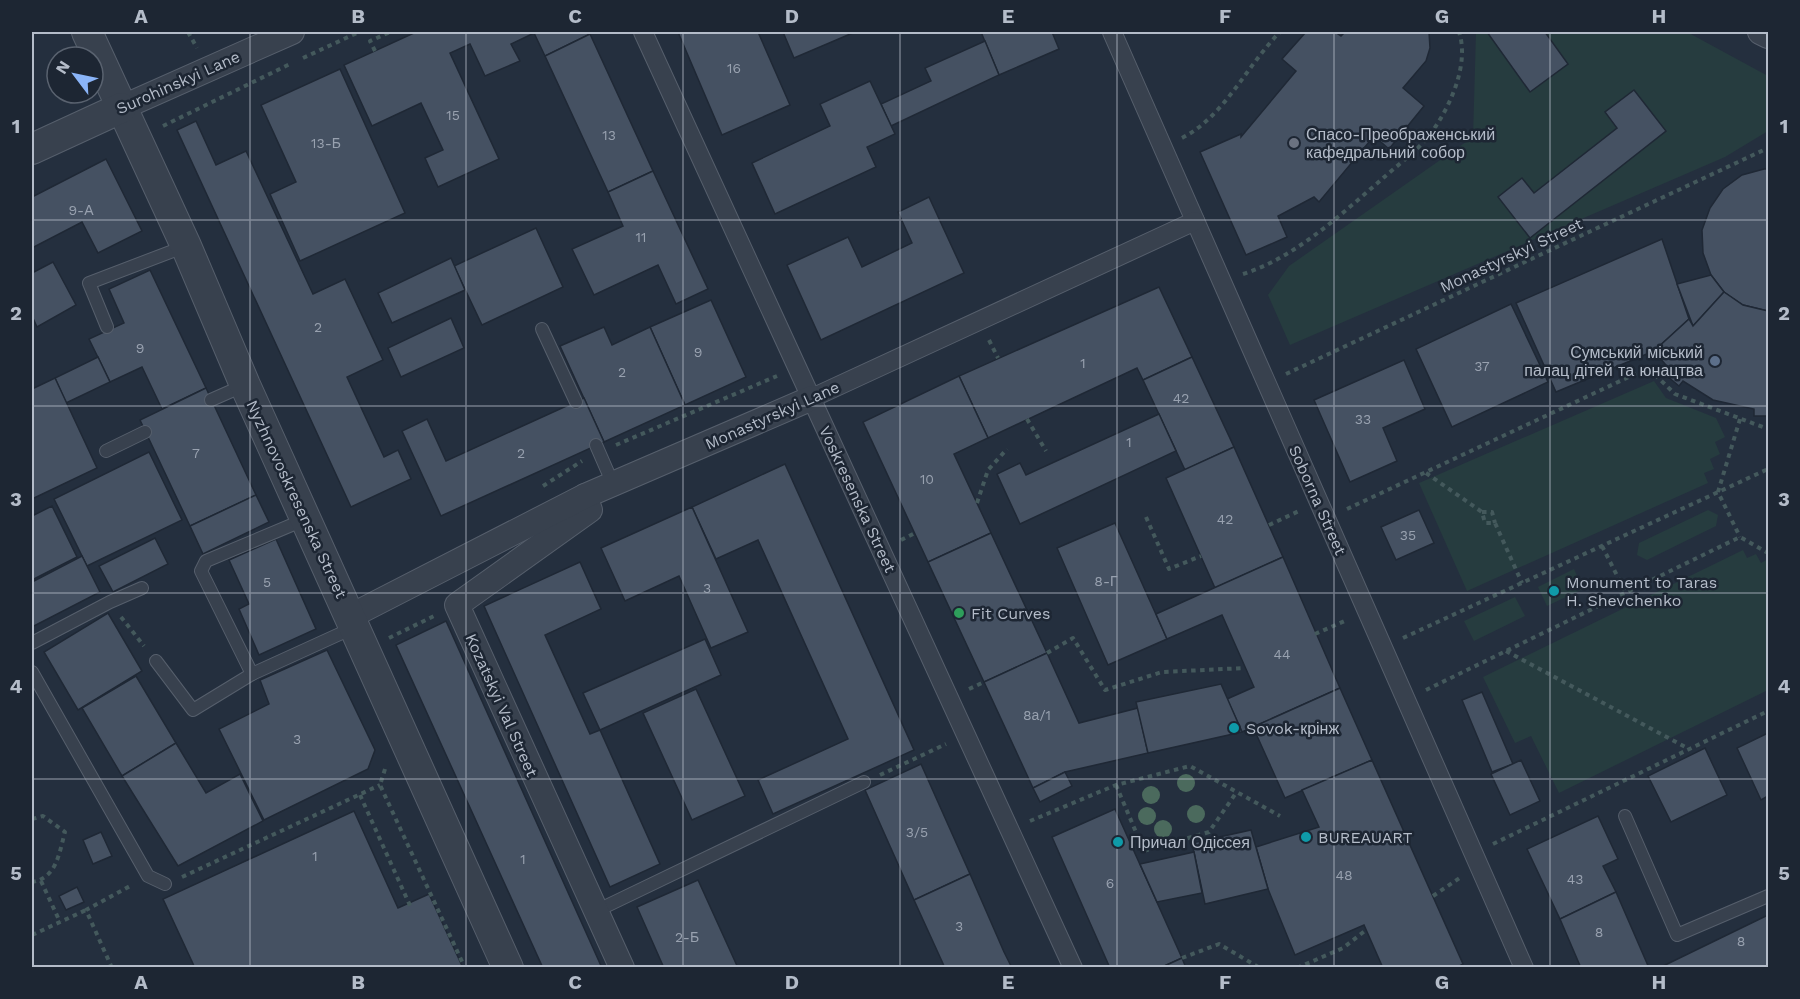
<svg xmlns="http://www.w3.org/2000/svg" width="1800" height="999" font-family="'Work Sans',sans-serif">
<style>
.green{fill:#263c3f}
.building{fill:#455162;stroke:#1f2835;stroke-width:1.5}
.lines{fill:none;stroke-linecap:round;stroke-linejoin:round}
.service-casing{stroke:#565f6c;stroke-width:14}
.pedestrian-casing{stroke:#565f6c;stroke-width:20}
.minor-casing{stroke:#565f6c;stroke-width:26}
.tertiary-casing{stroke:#565f6c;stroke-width:32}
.path{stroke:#44595c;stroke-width:4;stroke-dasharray:4.5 4.5;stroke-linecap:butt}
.service{stroke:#38414e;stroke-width:12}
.pedestrian{stroke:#38414e;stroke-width:18}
.minor{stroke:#38414e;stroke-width:24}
.tertiary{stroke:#38414e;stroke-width:30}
.tree{fill:#4b6a5d}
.grid{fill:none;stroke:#b4bcc9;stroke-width:1.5;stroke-opacity:0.55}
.worship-dot{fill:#6b7280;stroke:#1d2633;stroke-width:2}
.service-dot{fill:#5c6f8a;stroke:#1d2633;stroke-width:2}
.culture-dot{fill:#0f9aa8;stroke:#1d2633;stroke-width:2}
.leisure-dot{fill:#2e9e5b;stroke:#1d2633;stroke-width:2}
.labels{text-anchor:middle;stroke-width:5;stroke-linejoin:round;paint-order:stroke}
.number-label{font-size:14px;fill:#98a1af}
.street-label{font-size:16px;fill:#b4bcc9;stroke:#1d2633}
.poi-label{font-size:16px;fill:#b4bcc9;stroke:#1d2633;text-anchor:start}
.neatline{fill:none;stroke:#b4bcc9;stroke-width:2}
.grid-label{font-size:20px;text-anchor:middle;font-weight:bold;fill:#b4bcc9}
</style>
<rect width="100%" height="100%" fill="#242f3e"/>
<g class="green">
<polygon points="1476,32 1687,32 1768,76 1768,131 1725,157 1290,345 1268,295 1289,266 1473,137"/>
<polygon points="1654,381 1666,398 1716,418 1725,437 1715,442 1720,454 1710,459 1714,469 1704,473 1708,483 1467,591 1419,483"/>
<polygon points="1708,510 1718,515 1716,526 1647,560 1637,555 1639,543"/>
<polygon points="1743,550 1747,558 1756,554 1761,563 1768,559 1768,690 1559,793 1531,736 1515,743 1483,677"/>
<polygon points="1574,569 1583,589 1547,606 1538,587"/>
<polygon points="1515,597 1525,616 1474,641 1464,621"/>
</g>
<g class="building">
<polygon points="416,32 589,32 590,34 545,56 534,33 511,44 520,61 485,76 470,44 450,53 499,159 438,187 425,158 443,150 421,103 372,126 344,65"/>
<polygon points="678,32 758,32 790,105 722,135"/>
<polygon points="783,32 855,32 794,58"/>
<polygon points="981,32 1052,32 1059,49 999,75"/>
<polygon points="1306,32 1335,32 1341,36 1345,32 1429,32 1430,48 1426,61 1403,88 1424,106 1389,149 1374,136 1319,202 1314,197 1278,216 1287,237 1246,255 1200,152 1241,134 1241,137 1296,71 1282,59"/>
<polygon points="1487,32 1545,32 1568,64 1530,92"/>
<polygon points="590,34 653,171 608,192 545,56"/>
<polygon points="985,41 999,75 891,126 881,104 931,81 925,68"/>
<polygon points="340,69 405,213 300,261 270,194 296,182 261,105"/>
<polygon points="870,81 895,134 867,147 876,167 775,214 752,163 830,126 820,104"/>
<polygon points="1634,90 1666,131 1530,238 1498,197 1522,178 1534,193 1617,128 1605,112"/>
<polygon points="196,121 216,165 246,151 313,294 345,279 383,360 347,377 384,457 398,450 411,479 351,507 177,130"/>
<polygon points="106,159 142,231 98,253 82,222 32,248 32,197"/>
<polygon points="1764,169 1768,169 1768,311 1743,305 1724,292 1711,275 1703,253 1702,230 1710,208 1723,189 1742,175"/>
<polygon points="653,171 708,289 676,304 658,265 594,295 572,249 623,226 608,192"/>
<polygon points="929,197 964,273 821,340 787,265 848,237 862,267 912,243 898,212"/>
<polygon points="536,228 563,287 482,325 454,266"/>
<polygon points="1662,239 1689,319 1654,351 1556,392 1516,303"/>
<polygon points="451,258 465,290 392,323 378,293"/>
<polygon points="53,262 76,305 37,327 32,316 32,273"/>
<polygon points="150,270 206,388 162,409 142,367 110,382 89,339 124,323 109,289"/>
<polygon points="1711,275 1724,292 1693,326 1677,284"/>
<polygon points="1159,287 1192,357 1143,380 1137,368 988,438 959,376"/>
<polygon points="1724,292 1743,305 1768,311 1768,416 1754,416 1754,409 1713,400 1683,381 1679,386 1667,376 1671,371 1654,351 1689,319 1693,326"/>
<polygon points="711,300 746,377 685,405 650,327"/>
<polygon points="1511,304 1548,382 1452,427 1416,349"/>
<polygon points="451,318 464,348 401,377 388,348"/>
<polygon points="604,327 612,345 650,327 685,405 604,442 560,346"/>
<polygon points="98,357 110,382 66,403 55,378"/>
<polygon points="1192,357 1234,447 1185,470 1143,380"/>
<polygon points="1404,360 1425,409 1383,428 1397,461 1350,482 1314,400"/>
<polygon points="959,376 988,438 954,454 991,533 928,562 863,422"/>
<polygon points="55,378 97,468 32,499 32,389"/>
<polygon points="206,388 256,495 190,526 140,420"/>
<polygon points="584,398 604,442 441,516 402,431 427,419 446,461"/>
<polygon points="1159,414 1176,451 1020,524 997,474 1020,463 1026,475"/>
<polygon points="1234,447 1283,557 1215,588 1166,478"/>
<polygon points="149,452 182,520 87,566 54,499"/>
<polygon points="785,464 914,750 773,814 758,780 848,739 758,540 716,559 692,507"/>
<polygon points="256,495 269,522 203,554 190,526"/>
<polygon points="52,506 77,557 32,580 32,516"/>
<polygon points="692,507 748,632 711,648 679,576 625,601 601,548"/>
<polygon points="1419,510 1434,543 1396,560 1381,527"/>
<polygon points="1115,523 1167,639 1108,665 1057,548"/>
<polygon points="991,533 1047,653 984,682 928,562"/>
<polygon points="155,538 168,564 113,592 99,566"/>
<polygon points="276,539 316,629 259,655 239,609 249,604 229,560"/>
<polygon points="82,556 100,592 32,627 32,582"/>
<polygon points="1283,557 1340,688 1242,732 1227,699 1254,687 1222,615 1167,639 1156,614"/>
<polygon points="580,562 601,609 545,635 590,734 600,730 660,864 610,887 484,606"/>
<polygon points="108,613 142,671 78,710 44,652"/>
<polygon points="446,621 602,968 543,968 396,645"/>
<polygon points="705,639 721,675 600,730 583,693"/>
<polygon points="327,650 375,750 368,769 264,820 219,729 269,704 260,680"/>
<polygon points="1047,653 1079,723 1138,708 1148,753 1065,772 1033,788 984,682"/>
<polygon points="136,676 176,743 122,776 82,708"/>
<polygon points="1221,684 1242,732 1148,753 1136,702"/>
<polygon points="1340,688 1372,760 1285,798 1253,727"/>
<polygon points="696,689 745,796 692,820 643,713"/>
<polygon points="1482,692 1513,764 1492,772 1462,700"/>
<polygon points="1768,733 1768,796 1761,800 1737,748"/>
<polygon points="176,743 206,793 240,774 263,821 178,866 122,776"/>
<polygon points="1705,748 1727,795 1671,822 1648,776"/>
<polygon points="1372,760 1463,964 1456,968 1383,968 1364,925 1295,955 1268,889 1256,847 1319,827 1302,790"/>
<polygon points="1521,760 1540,801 1510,815 1491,774"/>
<polygon points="921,764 970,874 914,900 865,790"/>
<polygon points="1065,772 1072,786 1040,802 1033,788"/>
<polygon points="1115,809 1182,958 1160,968 1110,968 1052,837"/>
<polygon points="354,811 398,908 429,894 463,968 195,968 163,899"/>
<polygon points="1598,816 1618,859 1603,866 1616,892 1560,919 1527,849"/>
<polygon points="1251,830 1268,889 1205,904 1192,843"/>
<polygon points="101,832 112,856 93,864 83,840"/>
<polygon points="1194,852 1202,893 1157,902 1140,864"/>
<polygon points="970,874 1004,952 1012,968 945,968 914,900"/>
<polygon points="698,880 738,968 664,968 637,907"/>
<polygon points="77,887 84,902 66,910 59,896"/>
<polygon points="1616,892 1649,968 1581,968 1560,919"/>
<polygon points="1768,915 1768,968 1659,968"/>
<polygon points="1182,958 1186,968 1160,968"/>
</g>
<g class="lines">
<defs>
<g id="service">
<polyline points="107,327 89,283 186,246"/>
<polyline points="542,329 576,402"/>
<polyline points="211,400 245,385"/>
<polyline points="596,445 613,484"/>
<polyline points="106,451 145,432"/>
<polyline points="32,643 110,602 142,588"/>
<polyline points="156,661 193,710 252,674 355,627"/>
<polyline points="32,672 148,876 165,884"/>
<polyline points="252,674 201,571 206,561 306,519"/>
<polyline points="1625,816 1677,935 1768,896"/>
<polyline points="596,911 864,782"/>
</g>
<g id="pedestrian">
<polyline points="643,32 1073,968"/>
<polyline points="1112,32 1524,968"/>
<polyline points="812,398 1195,221"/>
</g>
<g id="minor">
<polyline points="1760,32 1768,36"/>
<polyline points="121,108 292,32"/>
<polyline points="585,496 590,510 457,605 622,968"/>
<polyline points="351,616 585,496 812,398"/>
</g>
<g id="tertiary">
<polyline points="87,32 186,246 245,385 508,968"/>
<polyline points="32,149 121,108"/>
</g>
</defs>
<use href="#service" class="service-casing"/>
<use href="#pedestrian" class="pedestrian-casing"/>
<use href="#minor" class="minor-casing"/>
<use href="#tertiary" class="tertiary-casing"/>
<g class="path">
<polyline points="188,32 197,48"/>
<polyline points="375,51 370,41 390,32"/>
<polyline points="303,58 359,32"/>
<polyline points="163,126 290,64"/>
<path d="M1182 138C1225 116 1247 65 1280 32"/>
<path d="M1243 274C1296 257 1339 216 1381 180 1396 166 1415 153 1428 137 1449 110 1470 65 1459 32"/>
<polyline points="989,340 998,358"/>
<polyline points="1286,374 1768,148"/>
<polyline points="1027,419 1046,451"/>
<polyline points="1740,419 1718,492 1740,537"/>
<polyline points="616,445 777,376"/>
<polyline points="1426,473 1482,512 1485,523 1495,523 1522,583"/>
<polyline points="543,486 582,461"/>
<polyline points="977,503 988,470 1007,449"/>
<polyline points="1347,509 1648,368 1675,394 1768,429"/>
<polyline points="1482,512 1492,512 1495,523"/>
<polyline points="1146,517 1169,569 1201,556"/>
<polyline points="1269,525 1299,511"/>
<polyline points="901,540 915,533"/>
<polyline points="1602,546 1626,593"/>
<polyline points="121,617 144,646"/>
<polyline points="1315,634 1347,620"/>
<polyline points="389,638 434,616"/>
<polyline points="1403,638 1768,469"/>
<polyline points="1506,651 1689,749"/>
<polyline points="1047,653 1073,638 1105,690 1162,672 1245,668"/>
<polyline points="969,689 984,682"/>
<polyline points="1426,690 1740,537 1768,553"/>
<polyline points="385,769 380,785 465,968"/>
<polyline points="880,775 946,744"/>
<polyline points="1116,785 1144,851 1209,832 1236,793"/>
<polyline points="360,795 412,910"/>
<path d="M32 819 43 816 65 832C59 853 57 878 32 882"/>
<polyline points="1030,821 1116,785 1190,766 1280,816"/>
<polyline points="1493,844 1768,711"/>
<polyline points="182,877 380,785"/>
<polyline points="41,881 60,922"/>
<polyline points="1433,896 1461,877"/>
<polyline points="32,935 86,910"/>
<polyline points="1182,958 1219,944 1260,968"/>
<polyline points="112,968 86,910 132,885"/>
<polyline points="1297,968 1343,948 1366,930"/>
</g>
<use href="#service" class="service"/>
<use href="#pedestrian" class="pedestrian"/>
<use href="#minor" class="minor"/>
<use href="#tertiary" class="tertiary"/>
</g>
<g class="tree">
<circle cx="1186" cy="783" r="9"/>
<circle cx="1151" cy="795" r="9"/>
<circle cx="1196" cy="814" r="9"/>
<circle cx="1147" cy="816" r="9"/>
<circle cx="1163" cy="829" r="9"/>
</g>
<path class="grid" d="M250 32V968M466 32V968M683 32V968M900 32V968M1117 32V968M1334 32V968M1550 32V968M32 220H1768M32 406H1768M32 593H1768M32 779H1768"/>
<circle class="worship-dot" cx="1294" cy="143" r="6"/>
<circle class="service-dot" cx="1715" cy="361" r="6"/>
<g class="culture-dot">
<circle cx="1554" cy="591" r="6"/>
<circle cx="1234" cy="728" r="6"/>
<circle cx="1306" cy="837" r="6"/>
<circle cx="1118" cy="842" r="6"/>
</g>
<circle class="leisure-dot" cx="959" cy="613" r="6"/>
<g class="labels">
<g class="number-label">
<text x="734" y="73">16</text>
<text x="453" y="120">15</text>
<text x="609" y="140">13</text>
<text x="326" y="148">13-Б</text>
<text x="81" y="215">9-А</text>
<text x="641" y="242">11</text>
<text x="318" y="332">2</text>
<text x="140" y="353">9</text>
<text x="698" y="357">9</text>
<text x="1083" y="368">1</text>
<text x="1482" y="371">37</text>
<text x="622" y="377">2</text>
<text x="1181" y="403">42</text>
<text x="1363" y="424">33</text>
<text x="1129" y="447">1</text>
<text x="196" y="458">7</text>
<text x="521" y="458">2</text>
<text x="927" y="484">10</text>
<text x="1225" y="524">42</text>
<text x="1408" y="540">35</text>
<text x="1106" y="586">8-Г</text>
<text x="267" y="587">5</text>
<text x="707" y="593">3</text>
<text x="1282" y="659">44</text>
<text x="1037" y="720">8а/1</text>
<text x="297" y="744">3</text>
<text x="917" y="837">3/5</text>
<text x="315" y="861">1</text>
<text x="523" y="864">1</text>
<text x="1344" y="880">48</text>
<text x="1575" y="884">43</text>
<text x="1110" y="888">6</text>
<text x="959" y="931">3</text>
<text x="1599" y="937">8</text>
<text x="687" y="942">2-Б</text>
<text x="1741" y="946">8</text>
</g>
<g class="street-label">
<text transform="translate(178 82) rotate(-24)" y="6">Surohinskyi Lane</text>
<text transform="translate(1511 255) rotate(-25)" y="6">Monastyrskyi Street</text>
<text transform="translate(772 415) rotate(-24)" y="6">Monastyrskyi Lane</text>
<text transform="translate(297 499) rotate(65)" y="6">Nyzhnovoskresenska Street</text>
<text transform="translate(858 499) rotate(65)" y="6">Voskresenska Street</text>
<text transform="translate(1318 500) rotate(66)" y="6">Soborna Street</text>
<text transform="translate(502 705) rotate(66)" y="6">Kozatskyi Val Street</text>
</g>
<g class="poi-label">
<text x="1306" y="140">Спасо-Преображенський<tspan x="1306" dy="18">кафедральний собор</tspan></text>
<text x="1703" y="358" text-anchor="end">Сумський міський<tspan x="1703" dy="18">палац дітей та юнацтва</tspan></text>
<text x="1566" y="588">Monument to Taras<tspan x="1566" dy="18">H. Shevchenko</tspan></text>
<text x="971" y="619">Fit Curves</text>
<text x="1246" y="734">Sovok-крінж</text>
<text x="1318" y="843">BUREAUART</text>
<text x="1130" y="848">Причал Одіссея</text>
</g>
</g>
<rect width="1800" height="999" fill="none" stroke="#1d2633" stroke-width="66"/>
<g transform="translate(75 75) rotate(302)"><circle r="28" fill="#1d2633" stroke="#59626f" stroke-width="1.5"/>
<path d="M0-4.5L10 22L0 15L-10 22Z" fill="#8ab4f8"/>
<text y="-9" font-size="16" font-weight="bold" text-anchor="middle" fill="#b4bcc9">N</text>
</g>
<rect x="33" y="33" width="1734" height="933" class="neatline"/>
<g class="grid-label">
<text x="141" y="23">A</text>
<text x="358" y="23">B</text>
<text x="575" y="23">C</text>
<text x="792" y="23">D</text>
<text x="1008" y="23">E</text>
<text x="1225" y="23">F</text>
<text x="1442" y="23">G</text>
<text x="1659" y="23">H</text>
<text x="16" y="133">1</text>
<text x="1784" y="133">1</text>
<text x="16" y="320">2</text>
<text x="1784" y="320">2</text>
<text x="16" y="506">3</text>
<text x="1784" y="506">3</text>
<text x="16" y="693">4</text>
<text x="1784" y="693">4</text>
<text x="16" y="880">5</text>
<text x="1784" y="880">5</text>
<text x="141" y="989">A</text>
<text x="358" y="989">B</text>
<text x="575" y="989">C</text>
<text x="792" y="989">D</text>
<text x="1008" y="989">E</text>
<text x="1225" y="989">F</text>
<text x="1442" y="989">G</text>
<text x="1659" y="989">H</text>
</g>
</svg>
